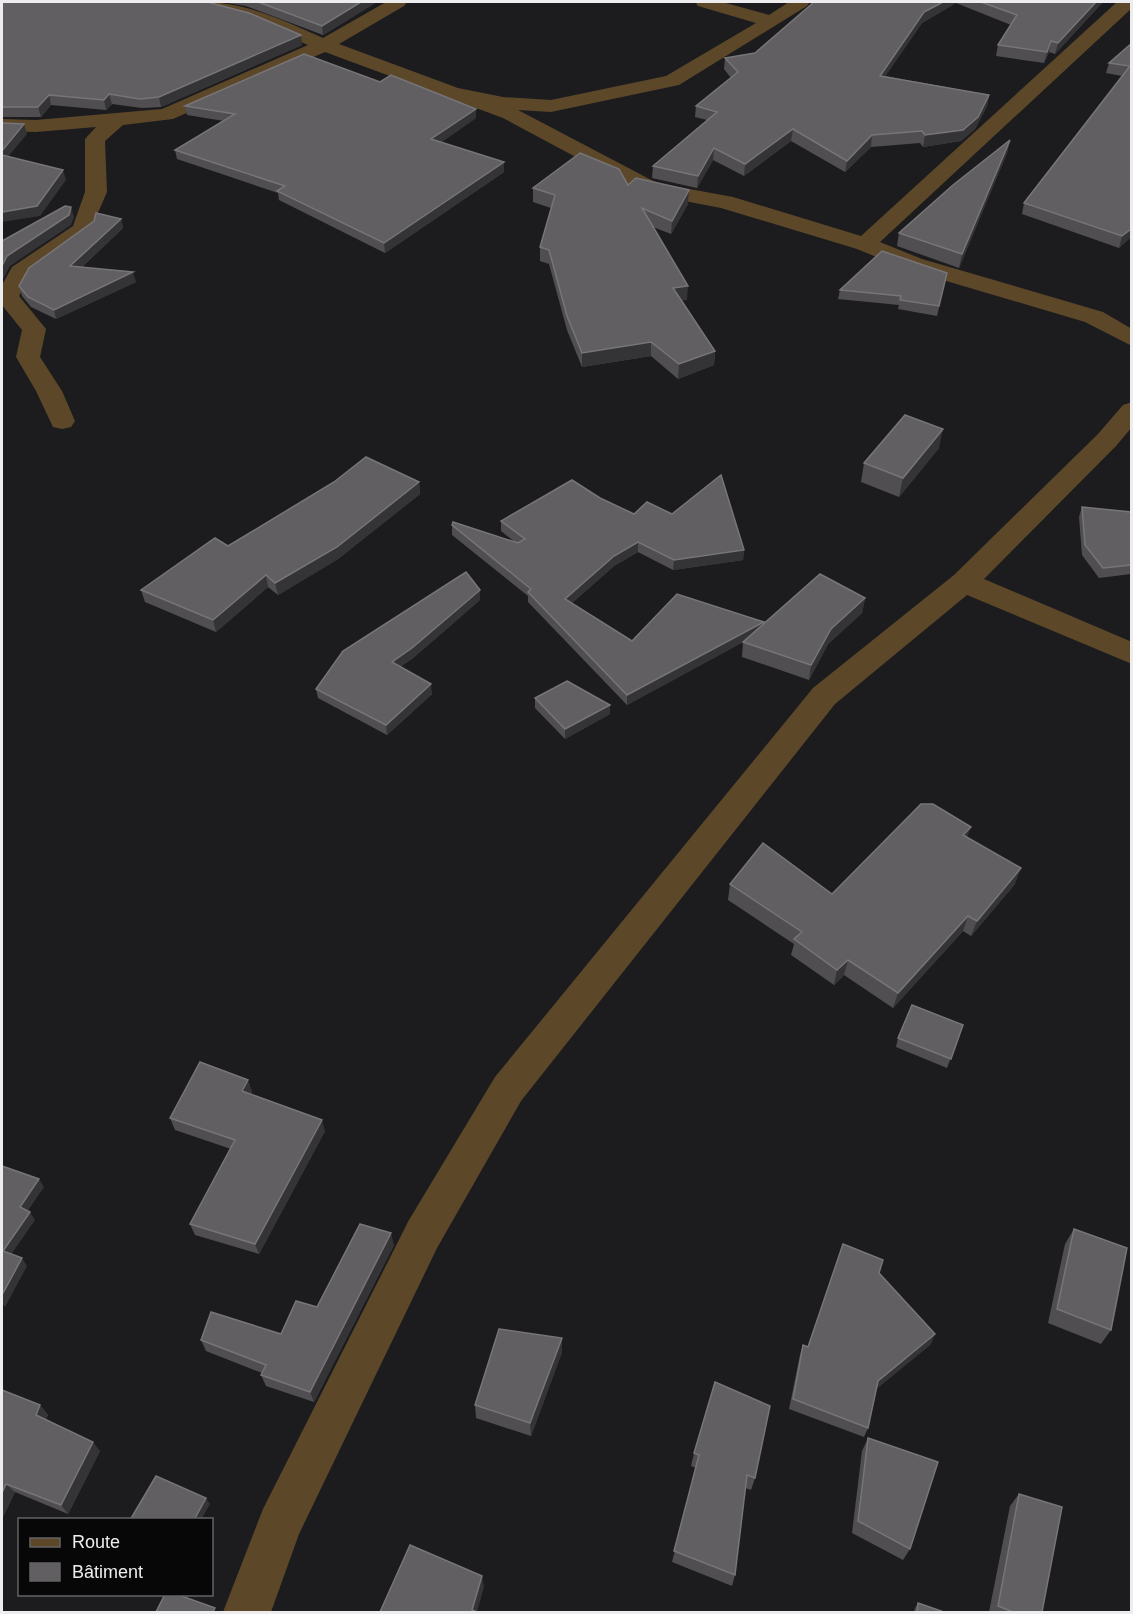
<svg xmlns="http://www.w3.org/2000/svg" width="1133" height="1614" font-family="Helvetica,sans-serif">
<style>
.lines{fill:none;stroke-linecap:round;stroke-linejoin:round}
.minor{fill:#5c4829;fill-rule:evenodd}
.wall{fill:#504e51}
.shaded-wall{fill:#343336}
.building{fill:#615f62;stroke:#777578;stroke-width:1.5}
</style>
<rect width="100%" height="100%" fill="#1c1c1f"/>
<g class="lines">
<g class="minor">
<path d="M196 2C241 0 283 20 323 38L386 2H407L404 6 339 44 458 88 503 97 551 100 666 76 756 23 698 6 695 2H722L769 15 789 2H810L807 6 679 85 551 112 518 110 657 183 733 197 861 236 1117 2H1132V8L880 242 922 259 1103 312 1132 329V346L1085 322 906 269 857 249 721 208 643 193 503 118 325 52 173 119 123 125 105 141 107 192 97 215 95 229 30 276 19 296 46 329 40 357 62 391 75 421 71 427 62 429 53 427 36 391 16 357 22 330 2 305V285L12 267 73 226 85 192V139L96 127 36 132 2 131V119L36 120 162 109 308 45 251 20 199 6Z"/>
<polygon points="1132,402 1132,427 1116,446 984,579 1132,642 1132,664 967,595 835,704 521,1101 437,1248 299,1534 271,1612 223,1612 263,1509 409,1220 495,1077 813,688 954,575 1098,434 1123,405"/>
</g>
</g>
<g class="wall">
<polygon points="2,2 302,45 161,107 142,108 112,104 106,110 51,105 41,117 2,117"/>
<polygon points="222,2 377,2 323,35 246,6"/>
<polygon points="814,2 1103,2 1055,54 1049,52 1044,63 996,56 998,45 1011,25 956,3 922,23 885,76 989,95 987,106 975,129 961,141 923,147 920,143 871,147 845,172 791,141 744,176 713,160 697,188 652,178 653,166 707,120 695,117 696,106 731,78 724,69 725,58 755,53"/>
<polygon points="1131,44 1131,237 1119,248 1022,214 1024,203 1122,76 1106,73 1109,63"/>
<polygon points="380,82 476,109 476,118 441,142 504,172 385,253 279,200 278,193 177,159 175,150 224,121 187,115 185,106"/>
<polygon points="1010,140 1007,153 959,268 897,246 899,233"/>
<polygon points="628,185 688,204 671,234 653,227 687,300 682,300 715,351 714,365 678,379 651,356 582,367 567,330 549,264 540,261 540,247 551,208 533,202 533,188"/>
<polygon points="121,219 123,228 82,267 136,282 56,319 31,307 22,296 19,286"/>
<polygon points="945,283 937,316 898,309 899,305 838,299 840,290"/>
<polygon points="939,448 899,497 861,482 864,463"/>
<polygon points="419,482 420,494 338,559 278,595 268,587 216,632 145,602 141,590 228,546"/>
<polygon points="600,498 634,514 744,550 743,560 673,570 638,552 614,566 572,603 632,641 764,622 763,624 865,598 862,613 828,644 809,680 742,657 743,642 627,705 528,602 528,596 452,535 452,525 516,543 501,531 501,521"/>
<polygon points="1082,507 1131,512 1131,574 1099,578 1082,555 1079,517"/>
<polygon points="480,600 413,658 400,667 432,694 387,735 318,698 316,689"/>
<polygon points="535,698 610,714 565,739 535,708"/>
<polygon points="967,837 1015,884 971,936 963,931 893,1008 844,975 834,985 791,955 794,944 728,900 730,884 832,894"/>
<polygon points="963,1025 947,1068 896,1047 898,1038"/>
<polygon points="252,1091 251,1094 325,1131 259,1254 195,1235 190,1224 231,1149 175,1130 170,1118"/>
<polygon points="1074,1229 1111,1330 1101,1344 1048,1323 1065,1244"/>
<polygon points="394,1245 314,1402 266,1386 261,1375 262,1373 206,1351 201,1340 281,1334 317,1307"/>
<polygon points="879,1273 935,1334 930,1345 877,1388 868,1428 864,1437 789,1409 800,1355 803,1345 808,1347"/>
<polygon points="562,1338 562,1352 531,1436 476,1418 475,1405"/>
<polygon points="2,1390 40,1405 48,1415 46,1419 100,1451 68,1514 15,1492 2,1519"/>
<polygon points="868,1438 910,1549 903,1560 852,1533 862,1451"/>
<polygon points="694,1453 755,1478 751,1490 745,1488 735,1575 732,1586 672,1562 696,1468 691,1466"/>
<polygon points="1019,1494 1042,1612 989,1612 1010,1506"/>
<polygon points="918,1603 944,1612 914,1612 915,1608"/>
</g>
<g class="shaded-wall">
<polygon points="361,2 377,2 323,35 322,26"/>
<polygon points="943,2 956,2 956,3 922,23 878,87 880,76 924,12"/>
<polygon points="1096,2 1103,2 1055,54 1058,43"/>
<polygon points="301,35 302,45 161,107 159,97"/>
<polygon points="1051,41 1049,52 1044,63 1047,52"/>
<polygon points="109,94 112,104 106,110 104,100"/>
<polygon points="49,95 51,105 41,117 38,107"/>
<polygon points="989,95 987,106 975,129 961,141 923,147 925,135"/>
<polygon points="476,109 476,118 432,149 431,139"/>
<polygon points="24,124 27,134 2,164 2,151"/>
<polygon points="793,129 791,141 744,176 745,164"/>
<polygon points="872,135 871,147 845,172 847,161"/>
<polygon points="1010,140 1007,153 959,268 962,254"/>
<polygon points="714,148 713,160 697,188 698,176"/>
<polygon points="504,162 504,172 385,253 384,243"/>
<polygon points="63,170 66,180 40,216 2,222 2,212"/>
<polygon points="689,190 688,204 671,234 672,221"/>
<polygon points="71,207 74,217 71,225 10,266 2,281 2,266 7,256"/>
<polygon points="121,219 123,228 72,276 70,266"/>
<polygon points="1131,229 1131,237 1119,248 1122,236"/>
<polygon points="133,272 136,282 56,319 54,310"/>
<polygon points="688,286 687,300 672,302 673,288"/>
<polygon points="651,342 651,356 582,367 582,353"/>
<polygon points="715,351 714,365 678,379 679,364"/>
<polygon points="943,429 939,448 899,497 903,478"/>
<polygon points="419,482 420,494 338,559 278,595 275,583"/>
<polygon points="638,542 638,552 614,566 565,609 565,599 614,556"/>
<polygon points="744,550 743,560 673,570 674,560"/>
<polygon points="266,575 268,587 216,632 213,620"/>
<polygon points="480,590 480,600 413,658 393,672 392,662"/>
<polygon points="865,598 862,613 828,644 809,680 811,665 831,629"/>
<polygon points="764,622 762,632 627,705 627,695"/>
<polygon points="431,684 432,694 387,735 386,725"/>
<polygon points="610,705 610,714 565,739 565,729"/>
<polygon points="971,827 965,843 963,835"/>
<polygon points="1021,868 1015,884 971,936 977,921"/>
<polygon points="968,916 963,931 893,1008 898,993"/>
<polygon points="848,960 844,975 834,985 837,970"/>
<polygon points="248,1080 252,1091 246,1102 242,1091"/>
<polygon points="322,1120 325,1131 259,1254 255,1244"/>
<polygon points="39,1179 44,1187 25,1215 20,1207"/>
<polygon points="30,1212 35,1220 8,1259 3,1251"/>
<polygon points="391,1233 394,1245 314,1402 310,1392"/>
<polygon points="22,1258 27,1266 5,1307 2,1303 2,1295"/>
<polygon points="935,1334 930,1345 874,1391 878,1381"/>
<polygon points="562,1338 562,1352 531,1436 530,1423"/>
<polygon points="40,1405 48,1415 44,1424 36,1415"/>
<polygon points="93,1442 100,1451 68,1514 61,1505"/>
<polygon points="6,1484 15,1492 2,1519 2,1493"/>
<polygon points="206,1498 210,1504 201,1520 194,1520"/>
<polygon points="482,1576 484,1587 477,1612 472,1610"/>
</g>
<g class="building">
<polygon points="2,2 207,2 249,13 301,35 159,97 140,99 109,94 104,100 49,95 38,107 2,107"/>
<polygon points="258,2 361,2 322,26"/>
<polygon points="814,2 943,2 924,12 880,76 989,95 978,117 963,130 925,135 922,131 872,135 847,161 793,129 745,164 714,148 698,176 653,166 717,112 696,106 738,72 725,58 755,53"/>
<polygon points="981,2 1096,2 1058,43 1051,41 1047,52 998,45 1017,15"/>
<polygon points="1131,44 1131,229 1122,236 1024,203 1130,66 1109,63"/>
<polygon points="304,54 380,82 391,75 476,109 431,139 504,162 384,243 277,191 285,186 175,150 235,114 185,106"/>
<polygon points="2,123 24,124 2,151"/>
<polygon points="1010,140 962,254 899,233 953,185"/>
<polygon points="580,153 619,169 628,185 636,178 689,190 672,221 642,208 688,286 673,288 715,351 679,364 651,342 582,353 567,316 549,250 540,247 555,195 533,188"/>
<polygon points="2,155 63,170 37,206 2,212"/>
<polygon points="65,206 71,207 69,215 7,256 2,266 2,241"/>
<polygon points="96,213 121,219 70,266 133,272 54,310 28,297 19,286 29,268 94,221"/>
<polygon points="882,251 947,273 939,306 900,300 901,296 840,290"/>
<polygon points="905,415 943,429 903,478 864,463"/>
<polygon points="366,457 419,482 337,547 275,583 266,575 213,620 141,590 215,538 228,546 334,482"/>
<polygon points="721,475 744,550 674,560 638,542 614,556 565,599 632,641 677,594 764,622 627,695 528,592 531,589 452,525 453,522 518,543 525,539 501,521 572,480 600,498 634,514 647,502 672,514"/>
<polygon points="1082,507 1131,512 1131,565 1103,568 1085,545"/>
<polygon points="466,572 480,590 412,648 392,662 431,684 386,725 316,689 343,651"/>
<polygon points="820,574 865,598 831,629 811,665 743,642"/>
<polygon points="567,681 610,705 565,729 535,698"/>
<polygon points="921,804 933,804 971,827 963,835 1021,868 977,921 968,916 898,993 848,960 837,970 794,939 802,932 730,884 763,843 832,894"/>
<polygon points="912,1005 963,1025 951,1059 898,1038"/>
<polygon points="200,1062 248,1080 242,1091 322,1120 255,1244 190,1224 235,1140 170,1118"/>
<polygon points="2,1166 39,1179 20,1207 30,1212 3,1251 22,1258 2,1295"/>
<polygon points="360,1224 391,1233 310,1392 261,1375 266,1365 201,1340 211,1312 281,1334 296,1301 317,1307"/>
<polygon points="1074,1229 1127,1248 1111,1330 1057,1309"/>
<polygon points="843,1244 883,1260 879,1273 935,1334 878,1381 868,1428 793,1399 803,1345 808,1347"/>
<polygon points="499,1329 562,1338 530,1423 475,1405"/>
<polygon points="715,1382 770,1406 755,1478 747,1475 735,1575 674,1551 699,1455 694,1453"/>
<polygon points="2,1390 40,1405 36,1415 93,1442 61,1505 6,1484 2,1493"/>
<polygon points="868,1438 938,1462 910,1549 858,1521"/>
<polygon points="156,1476 206,1498 194,1520 130,1520"/>
<polygon points="1019,1494 1062,1507 1042,1612 1013,1612 998,1606"/>
<polygon points="410,1545 482,1576 472,1610 477,1612 380,1612"/>
<polygon points="165,1594 176,1594 215,1608 213,1612 156,1612"/>
<polygon points="918,1603 944,1612 917,1612"/>
</g>
<rect width="1133" height="1614" fill="none" stroke="#ededef" stroke-width="6"/>
<rect x="18" y="1518" width="195" height="78" fill="#070708" stroke="#636364" stroke-width="1.5"/>
<rect x="30" y="1538" width="30" height="9" fill="#5c4829" stroke="#636364" stroke-width="1.5"/>
<text x="72" y="1548" font-size="18" fill="#ededef">Route</text>
<rect x="30" y="1563" width="30" height="18" fill="#615f62" stroke="#636364" stroke-width="1.5"/>
<text x="72" y="1578" font-size="18" fill="#ededef">Bâtiment</text>
</svg>
